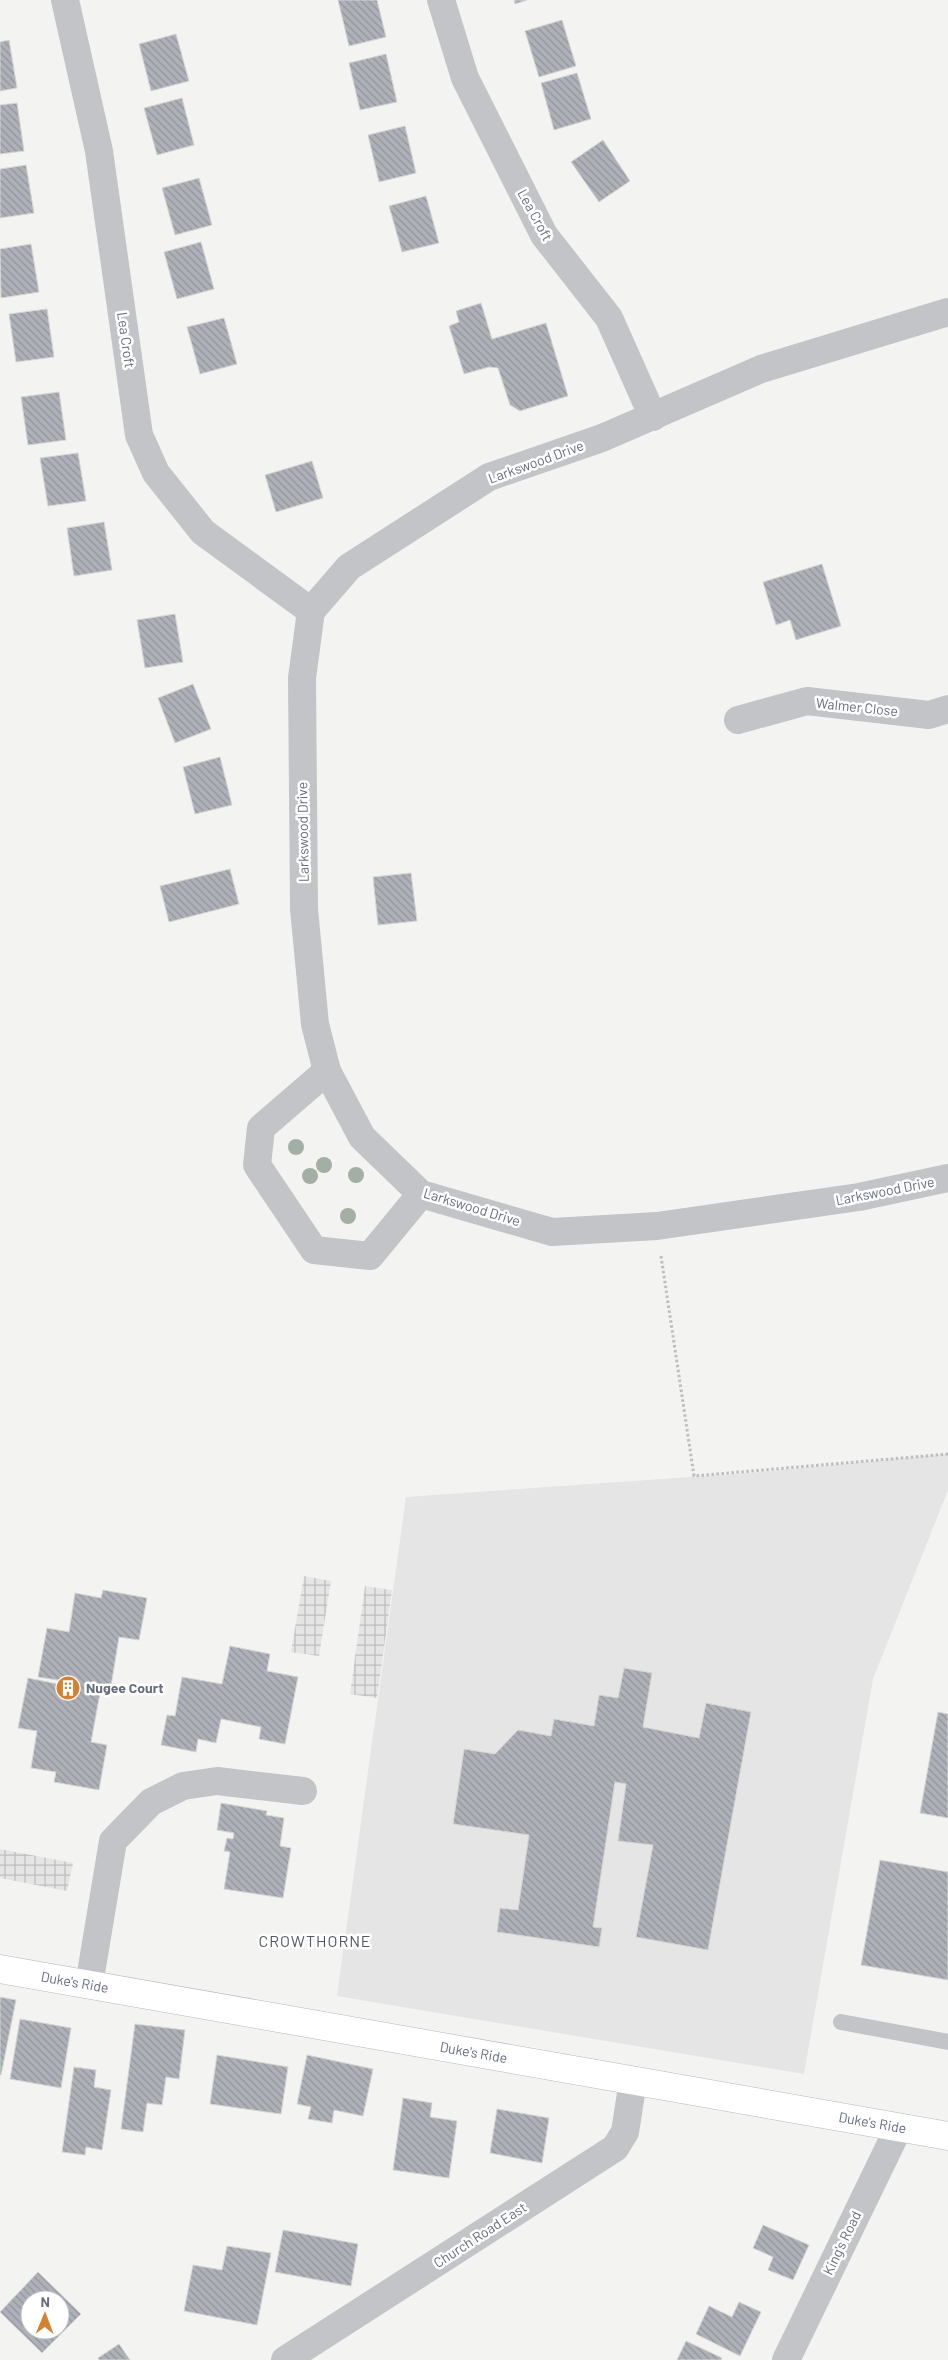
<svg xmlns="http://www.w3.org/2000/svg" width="948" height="2360" font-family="Barlow,sans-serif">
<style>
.built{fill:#e4e5e4}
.industrial{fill:url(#industrial-grid)}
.building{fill:url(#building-back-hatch);stroke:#d5d6d4;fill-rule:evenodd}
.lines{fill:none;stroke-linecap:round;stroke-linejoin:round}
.secondary-casing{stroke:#b5b7bd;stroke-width:29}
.path{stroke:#bcbdc0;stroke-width:3;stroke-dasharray:2.5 2.5;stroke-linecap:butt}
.lane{stroke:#c3c4c8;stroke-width:16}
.street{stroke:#c3c4c8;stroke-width:28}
.secondary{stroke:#fff;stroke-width:28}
.tree{fill:#a4afa4}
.labels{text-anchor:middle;stroke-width:5;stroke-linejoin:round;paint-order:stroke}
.street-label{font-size:14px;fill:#666d7f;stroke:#fff}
.poi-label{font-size:14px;font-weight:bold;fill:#666d7f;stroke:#fff;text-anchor:start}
.quarter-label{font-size:16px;letter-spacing:1px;fill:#535865;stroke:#fff}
</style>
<defs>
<pattern id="industrial-grid" width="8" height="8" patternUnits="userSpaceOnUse" patternTransform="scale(1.25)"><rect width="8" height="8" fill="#e4e5e4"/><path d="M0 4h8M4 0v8" fill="none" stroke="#bdbebe"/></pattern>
<pattern id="building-back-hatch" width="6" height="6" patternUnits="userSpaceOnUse" patternTransform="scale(1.25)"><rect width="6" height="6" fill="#aeb1b8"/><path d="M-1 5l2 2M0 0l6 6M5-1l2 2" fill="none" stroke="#91949b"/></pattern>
</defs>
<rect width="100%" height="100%" fill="#f3f4f1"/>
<polygon class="built" points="948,1454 948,1490 873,1679 804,2074 337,1996 406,1497 748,1473"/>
<g class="industrial">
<polygon points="304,1576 331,1581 319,1656 291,1652"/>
<polygon points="365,1586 392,1590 377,1698 350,1694"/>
<polygon points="0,1849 73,1863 67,1891 0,1878"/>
</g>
<g class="building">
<polygon points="338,0 377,0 386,37 349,46"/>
<polygon points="514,0 527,0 515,4"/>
<polygon points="562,20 576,66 539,77 525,31"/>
<polygon points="176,34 189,81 151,91 139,44"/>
<polygon points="9,40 17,88 0,91 0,42"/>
<polygon points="386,54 397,102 360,110 349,63"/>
<polygon points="577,73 591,119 554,130 541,83"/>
<polygon points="182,98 194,145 157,155 144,108"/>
<polygon points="17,103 24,151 0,154 0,105"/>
<polygon points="405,126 416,173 379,182 368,135"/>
<polygon points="603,140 630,181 599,202 571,162"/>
<polygon points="26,165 34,213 0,218 0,169"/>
<polygon points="199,178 212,225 175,235 162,188"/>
<polygon points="426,196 439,243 402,252 389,206"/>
<polygon points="201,242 214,289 177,299 164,252"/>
<polygon points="31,244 39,292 1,298 0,249"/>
<polygon points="481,303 492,339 546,323 568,396 520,411 510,405 498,368 489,367 464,374 449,326 459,322 456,311"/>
<polygon points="47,309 54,357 16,362 9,314"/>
<polygon points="224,318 237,364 200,374 187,327"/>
<polygon points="59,392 66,440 28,445 21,397"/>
<polygon points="78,453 86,501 48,506 40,458"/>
<polygon points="312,461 323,498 276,512 265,475"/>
<polygon points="104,522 112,570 74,576 67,528"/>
<polygon points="822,564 841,626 796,640 790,620 776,625 763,582"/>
<polygon points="175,614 183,662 145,668 137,620"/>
<polygon points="193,684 211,729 175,743 158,698"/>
<polygon points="220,757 232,805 195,814 183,767"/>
<polygon points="230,869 239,904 169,922 160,886"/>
<polygon points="411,873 417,921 378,925 373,877"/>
<polygon points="103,1590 147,1598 139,1640 119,1637 110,1692 100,1693 91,1742 107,1745 99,1790 54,1782 56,1772 31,1768 37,1731 18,1728 28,1678 63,1685 64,1681 38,1677 47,1628 69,1632 75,1593 101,1598"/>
<polygon points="230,1646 270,1654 267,1671 298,1677 285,1744 259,1739 261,1727 221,1719 216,1743 198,1739 196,1752 161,1745 167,1715 175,1716 182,1677 222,1684"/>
<polygon points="624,1668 652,1673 643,1727 699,1738 706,1703 751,1712 708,1950 636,1937 653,1845 618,1841 626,1784 615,1782 593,1927 602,1928 599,1947 497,1932 500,1908 518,1910 529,1835 453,1824 464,1749 495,1754 518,1730 551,1736 554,1719 594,1726 599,1695 618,1698"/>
<polygon points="938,1712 948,1714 948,1818 920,1813"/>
<polygon points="221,1803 267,1811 266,1815 284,1818 280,1846 291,1848 283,1898 224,1889 230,1852 224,1851 227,1838 233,1839 234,1833 217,1830"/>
<polygon points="880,1860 948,1872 948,1980 861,1965"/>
<polygon points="0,1997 16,2000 1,2075 0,2075"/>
<polygon points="20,2019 71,2028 61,2088 10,2079"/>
<polygon points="135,2024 185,2030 179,2079 166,2077 162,2105 147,2103 143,2132 121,2129"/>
<polygon points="217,2055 288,2067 281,2114 210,2104"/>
<polygon points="307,2055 373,2069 363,2116 334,2110 332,2123 308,2119 311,2107 297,2104"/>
<polygon points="74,2067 96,2070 94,2087 111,2090 102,2150 86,2147 85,2155 62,2152"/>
<polygon points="403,2098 432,2103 430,2117 457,2121 449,2178 393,2170"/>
<polygon points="497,2109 549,2118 542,2163 490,2153"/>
<polygon points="763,2225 809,2245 793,2280 768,2270 773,2257 753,2248"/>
<polygon points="283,2230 358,2244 351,2286 275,2272"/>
<polygon points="227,2246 271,2253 257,2325 184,2311 193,2265 222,2270"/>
<path d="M38 2272 81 2314 42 2353 0 2312ZM30 2300H60V2330H30Z"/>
<polygon points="739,2302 761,2312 740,2356 696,2334 709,2306 732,2317"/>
<polygon points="686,2341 722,2358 721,2360 677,2360"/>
<polygon points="119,2344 130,2360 99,2360 98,2358"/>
</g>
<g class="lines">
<defs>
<g id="secondary">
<path id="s1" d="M0 1969 948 2136"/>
</g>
</defs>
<use href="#secondary" class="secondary-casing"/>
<polyline class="path" points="661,1256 694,1476 948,1454"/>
<polyline class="lane" points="841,2022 948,2042"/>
<g class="street">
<polyline points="65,0 99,151 139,435 156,473 203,532 311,611"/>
<polyline points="441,0 465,78 544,235 609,318 653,417"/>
<polyline points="948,312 761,369 602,438 489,477 349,567 311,611 302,678 304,909 315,1024 327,1071 362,1137 421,1194 552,1232 657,1226 859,1197 948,1178"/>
<polyline points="738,720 807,701 929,715 948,709"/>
<polyline points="327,1071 261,1128 257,1165 314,1250 370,1256 421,1194"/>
<polyline points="89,1985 113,1841 151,1802 183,1786 217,1781 303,1791"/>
<polyline points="285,2360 615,2148 625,2132 633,2081"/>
<polyline points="786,2360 899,2127"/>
</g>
<use href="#secondary" class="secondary"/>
</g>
<g class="tree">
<circle cx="296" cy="1147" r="8"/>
<circle cx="324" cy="1165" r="8"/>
<circle cx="356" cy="1175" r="8"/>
<circle cx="310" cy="1176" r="8"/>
<circle cx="348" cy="1216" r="8"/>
</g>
<defs>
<symbol id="building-disc" viewBox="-11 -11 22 22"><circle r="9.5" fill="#d48231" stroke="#fff"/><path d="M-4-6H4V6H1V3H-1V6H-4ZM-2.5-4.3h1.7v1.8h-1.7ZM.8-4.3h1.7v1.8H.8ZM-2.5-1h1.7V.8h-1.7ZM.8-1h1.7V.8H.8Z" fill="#fff"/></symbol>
</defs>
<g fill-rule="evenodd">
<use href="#building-disc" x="54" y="1674" width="28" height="28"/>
</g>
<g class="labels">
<g class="street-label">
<text transform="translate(535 215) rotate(61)" y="5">Lea Croft</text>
<text transform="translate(126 340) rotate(82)" y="5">Lea Croft</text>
<text transform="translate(536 462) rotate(-20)" y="5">Larkswood Drive</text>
<text transform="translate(857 707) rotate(6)" y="5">Walmer Close</text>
<text transform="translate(303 832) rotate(-91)" y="5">Larkswood Drive</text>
<text transform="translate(885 1191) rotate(-11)" y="5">Larkswood Drive</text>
<text transform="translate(472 1207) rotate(17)" y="5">Larkswood Drive</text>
<text dy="5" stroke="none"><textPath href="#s1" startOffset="76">Duke's Ride</textPath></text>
<text dy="5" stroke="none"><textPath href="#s1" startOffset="481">Duke's Ride</textPath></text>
<text dy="5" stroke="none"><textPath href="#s1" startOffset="886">Duke's Ride</textPath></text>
<text transform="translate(480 2235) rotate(-33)" y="5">Church Road East</text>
<text transform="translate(842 2243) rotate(-64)" y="5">King's Road</text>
</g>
<g class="poi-label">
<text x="86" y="1693">Nugee Court</text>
</g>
<g class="quarter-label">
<text x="315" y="1947">CROWTHORNE</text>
</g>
</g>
<g transform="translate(45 2315) rotate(1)"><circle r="24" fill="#ffffff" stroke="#c2c5cc"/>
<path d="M0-4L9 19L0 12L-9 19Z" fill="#d48231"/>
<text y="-8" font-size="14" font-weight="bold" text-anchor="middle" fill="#666d7f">N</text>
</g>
</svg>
